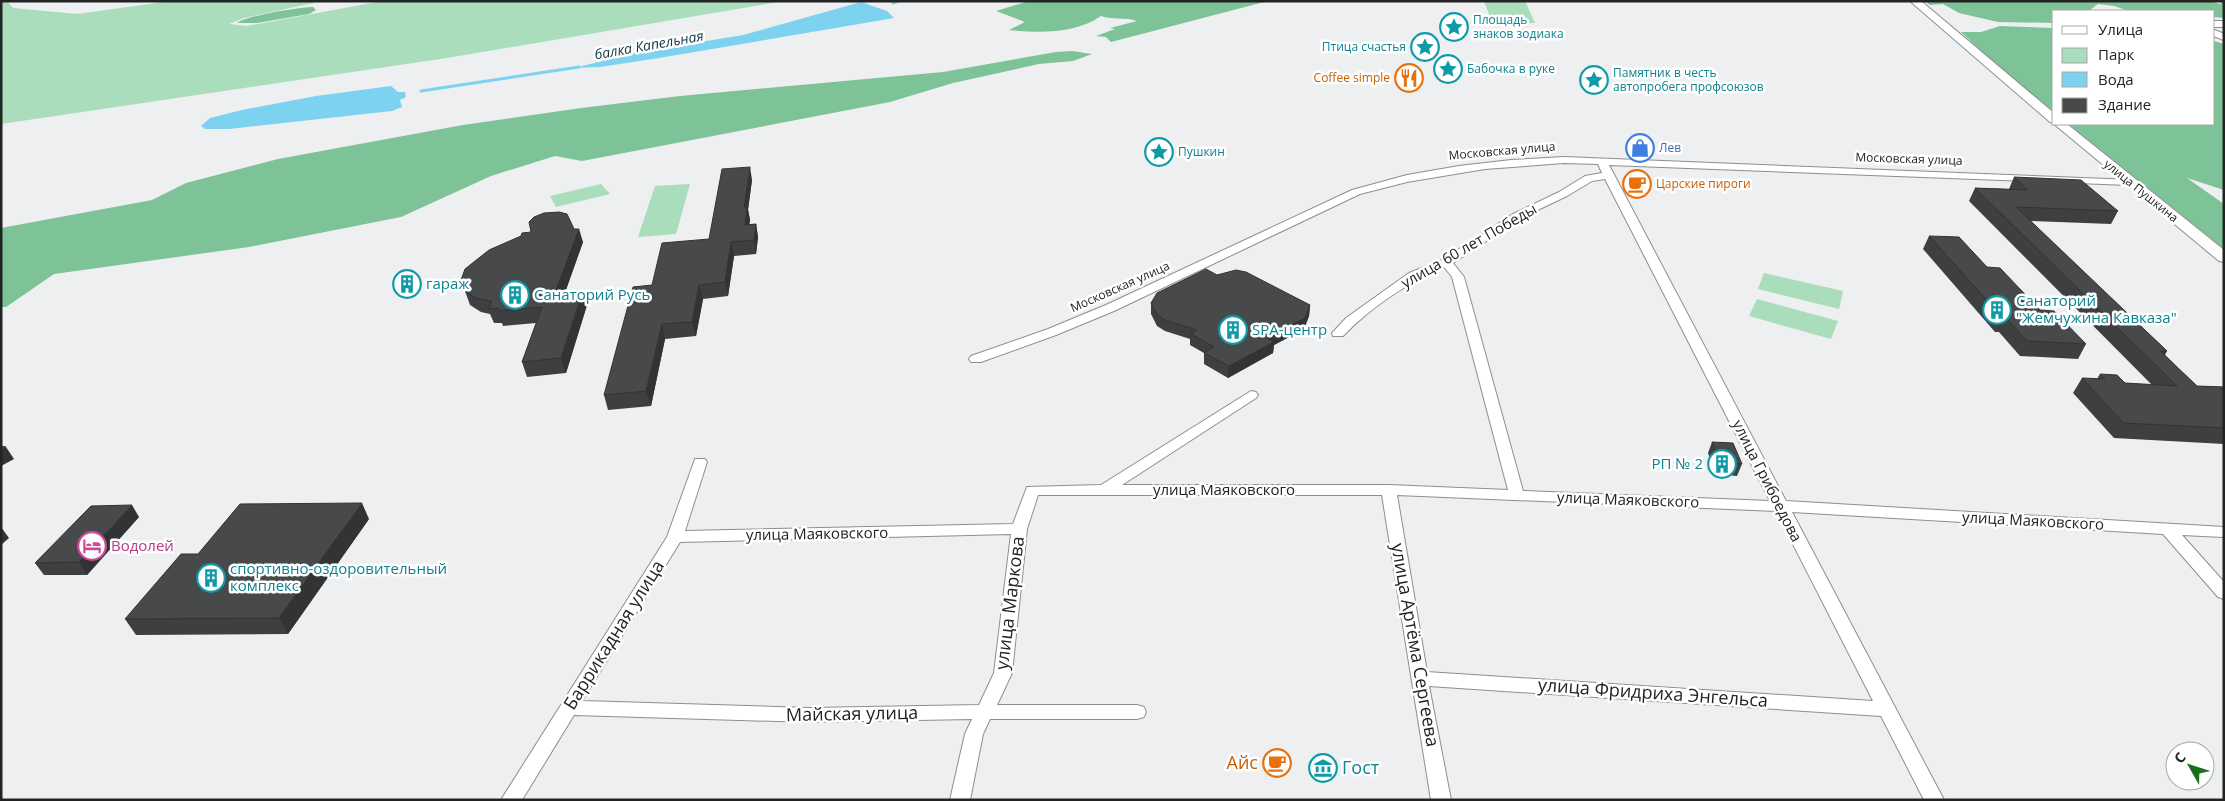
<svg xmlns="http://www.w3.org/2000/svg" width="2225" height="801" font-family="'Open Sans',sans-serif">
<style>
.green{fill:#a9ddbb}
.forest{fill:#7ec297}
.water{fill:#7dd2f0}
.lines{fill:none;stroke-linecap:round;stroke-linejoin:round}
.stream{stroke:#7dd2f0;stroke-width:3}
.pedestrian-casing{stroke:#8c8e8f;stroke-width:8}
.minor-casing{stroke:#8c8e8f;stroke-width:2}
.tertiary-casing{stroke:#8c8e8f;stroke-width:2}
.pedestrian{stroke:#fff;stroke-width:6}
.minor{fill:#fff;fill-rule:evenodd}
.tertiary{fill:#fff;fill-rule:evenodd}
.wall{fill:#3e3f40}
.shaded-wall{fill:#323334}
.building{fill:#48494a;stroke:#323334}
.labels{text-anchor:middle;stroke-width:5;stroke-linejoin:round;paint-order:stroke}
.far-culture-label{font-size:12px;fill:#0d838f;stroke:#fff;text-anchor:start}
.far-food-label{font-size:12px;fill:#c56008;stroke:#fff;text-anchor:end}
.far-shop-label{font-size:12px;fill:#366cbe;stroke:#fff;text-anchor:start}
.far-street-label{font-size:12px;fill:#222323;stroke:#fff}
.far-water-label{font-size:14px;font-style:italic;fill:#113945;stroke:#fff}
.street-label{font-size:15px;fill:#222323;stroke:#fff}
.culture-label{font-size:15px;fill:#0d838f;stroke:#fff;text-anchor:start}
.hotel-label{font-size:15px;fill:#b23c85;stroke:#fff;text-anchor:start}
.near-street-label{font-size:18px;fill:#222323;stroke:#fff}
.near-food-label{font-size:18px;fill:#c56008;stroke:#fff;text-anchor:end}
.near-culture-label{font-size:18px;fill:#0d838f;stroke:#fff;text-anchor:start}
</style>
<rect width="100%" height="100%" fill="#edeff0"/>
<g class="green">
<polygon points="1,1 7,1 13,8 77,14 171,1 323,1 244,18 229,24 247,26 382,1 784,1 447,58 1,124"/>
<polygon points="1484,1 1525,1 1535,23 1492,22"/>
<polygon points="601,184 610,194 556,207 550,196"/>
<polygon points="690,184 676,234 638,237 655,186"/>
<polygon points="1764,273 1843,291 1839,309 1758,289"/>
<polygon points="1757,299 1838,321 1831,339 1749,316"/>
</g>
<g class="forest">
<path d="M1029 1H1268L1111 42 1106 37 1096 36 1115 29 1110 28 1137 21C1125 17 1113 20 1101 16 1075 34 1039 33 1009 30L1025 22 996 11Z"/>
<polygon points="1925,1 2210,1 2220,4 2222,3 2217,1 2224,1 2224,18 2214,17 2214,11 2129,11 2114,6 2098,4 2090,10 2092,11 2054,11 2054,23 1998,22 1959,13 1943,4 1930,5"/>
<path d="M313 7 316 10 309 14 257 23H237C245 16 300 7 313 7Z"/>
<polygon points="2000,26 2054,28 2054,112 1979,53 1978,48 1961,32 1981,32"/>
<polygon points="2214,41 2224,44 2224,190 2187,178 2224,204 2224,249 2068,124 2214,124"/>
<polygon points="1072,51 1092,54 1073,61 1039,64 953,83 890,102 582,161 555,156 491,176 401,217 249,247 54,274 6,307 1,307 1,228 152,200 186,183 278,159 463,125 581,108 680,96 943,72 1056,52"/>
</g>
<g class="water">
<polygon points="861,2 887,11 894,18 659,58 600,67 574,68 639,52 743,35"/>
<polygon points="391,86 398,92 405,92 406,97 400,100 402,107 392,111 229,129 205,129 201,126 210,118 242,110 316,96"/>
</g>
<g class="lines">
<g class="stream">
<polyline points="893,3 899,1"/>
<polyline points="421,91 579,67"/>
</g>
<defs>
<g id="pedestrian">
<polyline points="2214,24 2224,24"/>
<polyline points="2214,33 2224,37"/>
</g>
<path id="minor" d="M1564 157 2133 180 2134 182 2129 185 1609 165 1786 501 2224 527V537L2182 535 2224 582V599L2218 597 2163 534 1792 512 1944 800H1924L1881 716 1429 686 1451 800H1431L1382 495H1038L1027 529 1012 673 997 705H1137L1144 707 1146 712 1144 717 1137 719H990L983 734 970 800H950L965 734 972 719 809 722 574 715 522 800H501L667 537 695 459H705L707 462 685 531 1013 524 1027 487 1101 485 1251 391 1256 392 1258 395 1256 398 1122 485H1389L1508 490 1452 277 1444 267C1407 283 1371 307 1343 336H1333L1332 333 1346 318 1409 273 1442 260 1513 214 1559 192 1585 176 1602 173 1598 164 1564 163 1485 169 1407 182 1360 194 1114 311 1056 335 981 362H971L969 359 971 356 1048 329 1106 305 1352 190 1407 175 1459 166 1511 160ZM1605 179 1770 501 1523 491 1464 277 1453 263 1521 218 1567 196 1592 181ZM1397 495 1776 511 1873 701 1427 672ZM1011 534 994 673 979 705 809 708 582 701 680 542Z"/>
<g id="tertiary">
<polygon points="1910,1 1921,1 2054,113 2054,123 2050,122"/>
<polygon points="2054,124 2067,124 2224,250 2224,262 2219,261"/>
</g>
</defs>
<use href="#pedestrian" class="pedestrian-casing"/>
<use href="#minor" class="minor-casing"/>
<use href="#tertiary" class="tertiary-casing"/>
<use href="#pedestrian" class="pedestrian"/>
<use href="#minor" class="minor"/>
<use href="#tertiary" class="tertiary"/>
</g>
<g class="wall">
<polygon points="2014,177 2118,211 2111,224 2030,221 2167,351 2165,355 2197,386 2224,387 2224,444 2114,438 2073,393 2082,378 2097,379 2100,374 2125,383 2152,385 1969,201 1975,188 2009,189"/>
<polygon points="752,180 748,209 750,220 749,224 756,224 758,237 756,254 734,256 728,296 703,299 696,336 665,339 651,406 608,410 604,395 652,285 709,239"/>
<polygon points="574,229 583,242 565,292 587,305 566,373 527,377 522,362 536,323 503,326 502,323 494,323 490,314 481,312 470,305 465,291"/>
<polygon points="1929,236 1987,267 2040,310 2086,344 2078,359 2020,356 1999,332 1995,332 1923,249"/>
<polygon points="1217,275 1310,305 1309,316 1304,329 1274,345 1273,353 1228,378 1204,364 1204,353 1190,345 1190,339 1165,331 1157,326 1151,314 1151,303"/>
<polygon points="1712,442 1742,464 1737,476 1716,474 1708,453"/>
<polygon points="139,517 87,575 44,575 35,563"/>
<polygon points="369,519 288,634 136,635 125,619"/>
</g>
<g class="shaded-wall">
<polygon points="750,167 752,180 748,210 750,220 748,238 745,225 744,207"/>
<polygon points="756,224 758,237 756,254 754,240"/>
<polygon points="579,229 583,242 560,307 555,293"/>
<polygon points="731,242 734,256 728,296 725,282"/>
<polygon points="699,285 703,299 696,336 692,322"/>
<polygon points="583,291 587,305 566,373 561,358"/>
<polygon points="1310,305 1309,316 1304,329 1274,345 1273,353 1228,378 1229,366"/>
<polygon points="662,324 665,339 651,406 646,391"/>
<polygon points="6,447 14,459 1,466 1,450"/>
<polygon points="362,503 369,519 288,634 279,618"/>
<polygon points="132,505 139,517 87,575 79,562"/>
<polygon points="1,527 9,538 1,545"/>
</g>
<g class="building">
<polygon points="750,167 744,207 747,207 745,225 756,224 754,240 731,242 725,282 699,285 692,322 662,324 646,391 604,395 633,287 652,285 662,243 709,239 722,169"/>
<polygon points="2014,177 2081,180 2118,211 2016,207 2167,351 2160,351 2197,386 2224,387 2224,428 2123,423 2082,378 2105,379 2100,374 2117,375 2125,383 2177,386 1975,188 2028,190"/>
<polygon points="559,212 567,214 574,229 579,229 555,293 583,291 561,358 522,362 542,307 498,311 499,308 489,309 492,301 476,298 465,291 461,280 465,269 489,250 521,236 522,233 531,232 529,222 534,217 544,213"/>
<polygon points="1929,236 1959,237 1987,267 2000,268 2040,310 2054,311 2086,344 2027,341 2006,318 2002,317"/>
<polygon points="1206,269 1217,275 1236,270 1246,272 1310,305 1305,318 1267,338 1274,342 1229,366 1204,353 1214,347 1191,334 1197,330 1165,320 1157,315 1151,303 1157,293"/>
<polygon points="1712,442 1733,443 1742,464 1721,462"/>
<polygon points="1,446 6,447 1,450"/>
<polygon points="362,503 279,618 125,619 181,554 198,554 240,504"/>
<polygon points="132,505 79,562 35,563 91,506"/>
</g>
<defs>
<symbol id="sight-ring" viewBox="-11 -11 22 22"><circle r="9.5" fill="#fff" stroke="#0f9aa8" stroke-width="1.5"/><path d="M0-6L1.8-2.2L6-1.7L2.9 1.2L3.7 5.4L0 3.3L-3.7 5.4L-2.9 1.2L-6-1.7L-1.8-2.2Z" fill="#0f9aa8"/></symbol>
<symbol id="restaurant-ring" viewBox="-11 -11 22 22"><circle r="9.5" fill="#fff" stroke="#e8710a" stroke-width="1.5"/><path d="M-5-6h1v4h1v-4h1v4h1v-4h1v5L-1.5 .5V6h-2V.5L-5-1ZM5-6V6H3V1.5H1.5Q1.5-4 5-6Z" fill="#e8710a"/></symbol>
<symbol id="shop-ring" viewBox="-11 -11 22 22"><circle r="9.5" fill="#fff" stroke="#3f7fe0" stroke-width="1.5"/><path d="M-5-2.5h2.3a2.7 3.5 0 0 1 5.4 0H5L5.5 6h-11ZM-1.5-2.5h3a1.5 2.3 0 0 0-3 0Z" fill="#3f7fe0"/></symbol>
<symbol id="cafe-ring" viewBox="-11 -11 22 22"><circle r="9.5" fill="#fff" stroke="#e8710a" stroke-width="1.5"/><path d="M-5.5-4.5H6V0H3Q3 3.5 0 3.5H-2.5Q-5.5 3.5-5.5 0ZM3-3.2v2h1.7v-2ZM-6 4.5H4V6H-6Z" fill="#e8710a"/></symbol>
<symbol id="building-ring" viewBox="-11 -11 22 22"><circle r="9.5" fill="#fff" stroke="#0f9aa8" stroke-width="1.5"/><path d="M-4-6H4V6H1V3H-1V6H-4ZM-2.5-4.3h1.7v1.8h-1.7ZM.8-4.3h1.7v1.8H.8ZM-2.5-1h1.7V.8h-1.7ZM.8-1h1.7V.8H.8Z" fill="#0f9aa8"/></symbol>
<symbol id="hotel-ring" viewBox="-11 -11 22 22"><circle r="9.5" fill="#fff" stroke="#d1479c" stroke-width="1.5"/><path d="M-6-4.5h1.5V1H6V5H4.5V3h-9V5H-6ZM-4 0a1.8 1.8 0 1 1 3.6 0ZM.5 0V-2.5h3Q6-2.5 6 0Z" fill="#d1479c"/></symbol>
<symbol id="museum-ring" viewBox="-11 -11 22 22"><circle r="9.5" fill="#fff" stroke="#0f9aa8" stroke-width="1.5"/><path d="M0-6L6-3V-2H-6V-3ZM-5-1h2V3h-2ZM-1-1h2V3h-2ZM3-1h2V3H3ZM-6 4H6V6H-6Z" fill="#0f9aa8"/></symbol>
</defs>
<g fill-rule="evenodd">
<use href="#sight-ring" x="1438" y="11" width="32" height="32"/>
<use href="#sight-ring" x="1409" y="31" width="32" height="32"/>
<use href="#sight-ring" x="1432" y="53" width="32" height="32"/>
<use href="#restaurant-ring" x="1393" y="62" width="32" height="32"/>
<use href="#sight-ring" x="1578" y="64" width="32" height="32"/>
<use href="#shop-ring" x="1624" y="132" width="32" height="32"/>
<use href="#sight-ring" x="1143" y="136" width="32" height="32"/>
<use href="#cafe-ring" x="1621" y="168" width="32" height="32"/>
<use href="#building-ring" x="391" y="268" width="32" height="32"/>
<use href="#building-ring" x="499" y="279" width="32" height="32"/>
<use href="#building-ring" x="1981" y="294" width="32" height="32"/>
<use href="#building-ring" x="1217" y="314" width="32" height="32"/>
<use href="#building-ring" x="1706" y="448" width="32" height="32"/>
<use href="#hotel-ring" x="76" y="530" width="32" height="32"/>
<use href="#building-ring" x="195" y="562" width="32" height="32"/>
<use href="#cafe-ring" x="1261" y="747" width="32" height="32"/>
<use href="#museum-ring" x="1307" y="752" width="32" height="32"/>
</g>
<g class="labels">
<g class="far-culture-label">
<text x="1473" y="24">Площадь<tspan x="1473" dy="14">знаков зодиака</tspan></text>
<text x="1406" y="51" text-anchor="end">Птица счастья</text>
<text x="1467" y="73">Бабочка в руке</text>
<text x="1613" y="77">Памятник в честь<tspan x="1613" dy="14">автопробега профсоюзов</tspan></text>
<text x="1178" y="156">Пушкин</text>
</g>
<g class="far-food-label">
<text x="1390" y="82">Coffee simple</text>
<text x="1656" y="188" text-anchor="start">Царские пироги</text>
</g>
<g class="far-shop-label">
<text x="1659" y="152">Лев</text>
</g>
<g class="far-street-label">
<text transform="translate(1502 151) rotate(-5)" y="4">Московская улица</text>
<text transform="translate(1909 159) rotate(2)" y="4">Московская улица</text>
<text transform="translate(2141 191) rotate(39)" y="4">улица Пушкина</text>
<text transform="translate(1120 287) rotate(-24)" y="4">Московская улица</text>
</g>
<g class="far-water-label">
<text transform="translate(649 45) rotate(-10)" y="5">балка Капельная</text>
</g>
<g class="street-label">
<text transform="translate(1469 246) rotate(-30)" y="5">улица 60 лет Победы</text>
<text transform="translate(1767 481) rotate(63)" y="5">улица Грибоедова</text>
<text x="1224" y="495">улица Маяковского</text>
<text transform="translate(1628 500) rotate(2)" y="5">улица Маяковского</text>
<text transform="translate(2033 521) rotate(3)" y="5">улица Маяковского</text>
<text transform="translate(817 534) rotate(-1)" y="5">улица Маяковского</text>
</g>
<g class="culture-label">
<text x="426" y="289">гараж</text>
<text x="534" y="300">Санаторий Русь</text>
<text x="2016" y="306">Санаторий<tspan x="2016" dy="17">"Жемчужина Кавказа"</tspan></text>
<text x="1252" y="335">SPA-центр</text>
<text x="1703" y="469" text-anchor="end">РП № 2</text>
<text x="230" y="574">спортивно-оздоровительный<tspan x="230" dy="17">комплекс</tspan></text>
</g>
<g class="hotel-label">
<text x="111" y="551">Водолей</text>
</g>
<g class="near-street-label">
<text transform="translate(1010 603) rotate(-83)" y="6">улица Маркова</text>
<text transform="translate(614 635) rotate(-58)" y="6">Баррикадная улица</text>
<text transform="translate(1415 645) rotate(80)" y="6">улица Артёма Сергеева</text>
<text transform="translate(1653 693) rotate(4)" y="6">улица Фридриха Энгельса</text>
<text transform="translate(852 714) rotate(-1)" y="6">Майская улица</text>
</g>
<g class="near-food-label">
<text x="1258" y="769">Айс</text>
</g>
<g class="near-culture-label">
<text x="1342" y="774">Гост</text>
</g>
</g>
<rect width="2225" height="801" fill="none" stroke="#222323" stroke-width="5"/>
<rect x="2052" y="10" width="162" height="115" fill="#ffffff" stroke="#a7a7a7"/>
<rect x="2062" y="26" width="25" height="8" fill="#ffffff" stroke="#a7a7a7"/>
<text x="2098" y="35" font-size="15" fill="#222323">Улица</text>
<rect x="2062" y="48" width="25" height="15" fill="#a9ddbb" stroke="#a7a7a7"/>
<text x="2098" y="60" font-size="15" fill="#222323">Парк</text>
<rect x="2062" y="72" width="25" height="15" fill="#7dd2f0" stroke="#a7a7a7"/>
<text x="2098" y="85" font-size="15" fill="#222323">Вода</text>
<rect x="2062" y="98" width="25" height="15" fill="#48494a" stroke="#a7a7a7"/>
<text x="2098" y="110" font-size="15" fill="#222323">Здание</text>
<g transform="translate(2190 766) rotate(309)"><circle r="24" fill="#ffffff" stroke="#a7a7a7"/>
<path d="M0-4L9 19L0 12L-9 19Z" fill="#19701b"/>
<text y="-8" font-size="14" font-weight="bold" text-anchor="middle" fill="#222323">С</text>
</g>
</svg>
